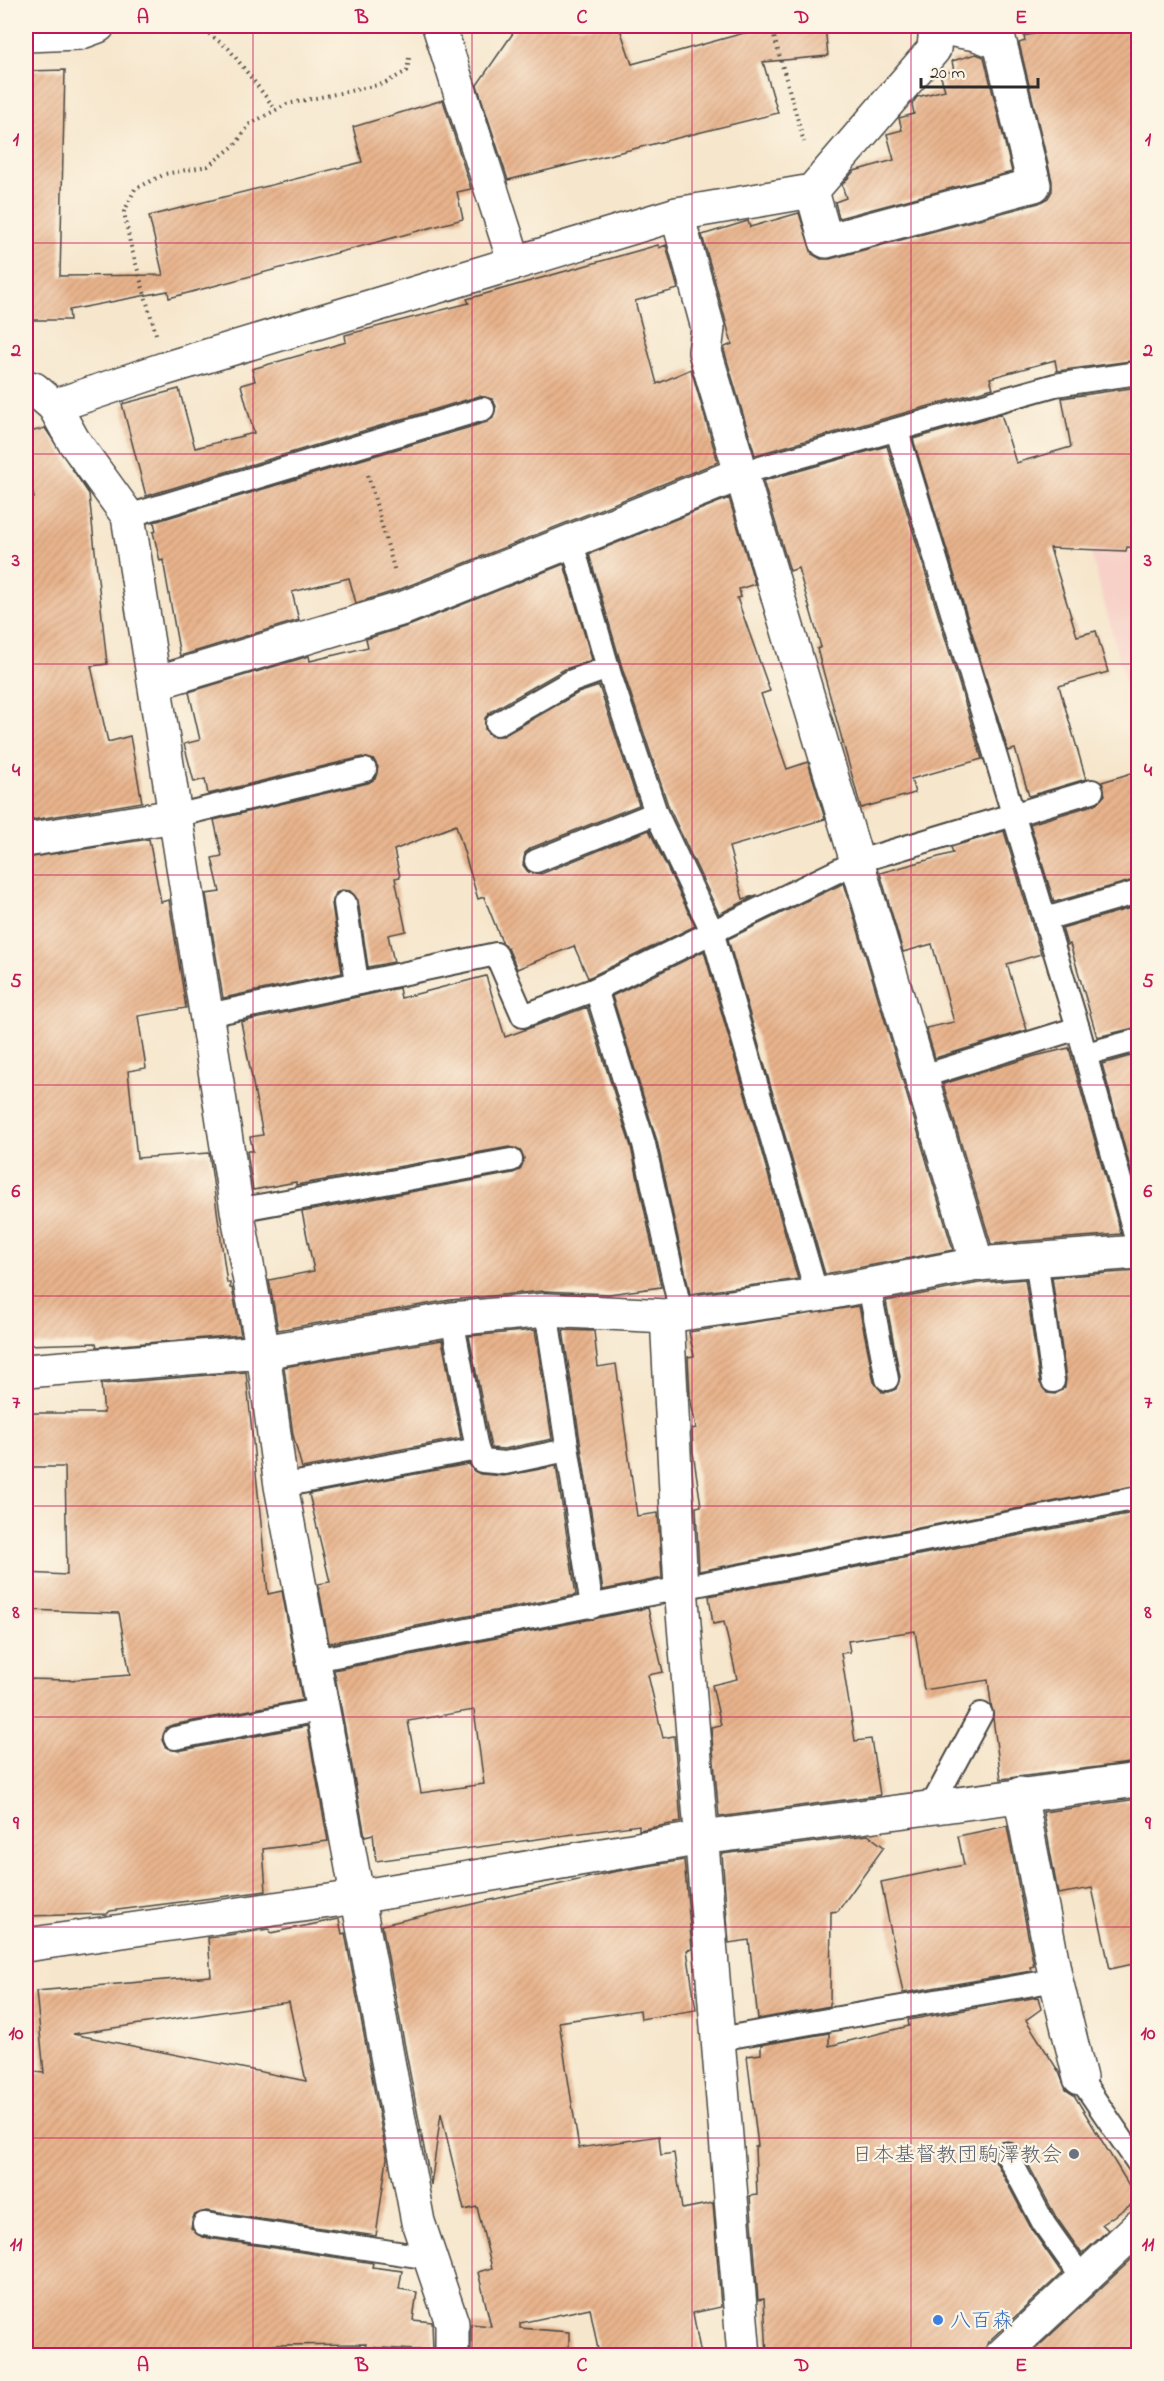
<svg xmlns="http://www.w3.org/2000/svg" width="1164" height="2381" font-family="'Indie Flower','Klee One',sans-serif">
<style>
.built{fill:#f7d1c8}
.building{fill:url(#building-hatch);fill-rule:evenodd}
.lines{fill:none;stroke-linecap:round;stroke-linejoin:round}
.service-casing{stroke:#494743;stroke-width:26}
.pedestrian-casing{stroke:#494743;stroke-width:36}
.minor-casing{stroke:#494743;stroke-width:36}
.path{stroke:#494743;stroke-width:4;stroke-dasharray:1.5 4.5;stroke-linecap:butt}
.service{stroke:#fff;stroke-width:22}
.pedestrian{stroke:#fff;stroke-width:33}
.minor{stroke:#fff;stroke-width:33}
.grid{fill:none;stroke:#c2185b;stroke-width:1.5;stroke-opacity:0.55}
.worship-dot{fill:#6b7280;stroke:#fcf5e5;stroke-width:2}
.shop-dot{fill:#3f7fe0;stroke:#fcf5e5;stroke-width:2}
.labels{text-anchor:middle;stroke-width:4.5;stroke-linejoin:round;paint-order:stroke}
.worship-label{font-size:21px;fill:#5b616d;stroke:#fcf5e5;text-anchor:end}
.shop-label{font-size:21px;fill:#366cbe;stroke:#fcf5e5;text-anchor:start}
.neatline{fill:none;stroke:#c2185b;stroke-width:2}
.grid-label{font-size:20px;text-anchor:middle;font-weight:bold;fill:#c2185b}
</style>
<defs>
<pattern id="building-hatch" width="6" height="6" patternUnits="userSpaceOnUse" patternTransform="scale(1.5)"><rect width="6" height="6" fill="#e8b38c"/><path d="M-1 1l2-2M0 6l6-6M5 7l2-2" fill="none" stroke="#c79a79"/></pattern>
</defs>
<rect width="100%" height="100%" fill="#fcf5e5"/>
<filter id="ink" filterUnits="userSpaceOnUse"><feTurbulence type="fractalNoise" baseFrequency=".0167" numOctaves="2"/><feDisplacementMap in="SourceGraphic" scale="12" xChannelSelector="R" yChannelSelector="G"/><feConvolveMatrix kernelMatrix="1 2 1 2 8 2 1 2 1" color-interpolation-filters="sRGB"/></filter>
<filter id="wash" filterUnits="userSpaceOnUse"><feTurbulence type="fractalNoise" baseFrequency=".008" numOctaves="4" result="noise"/><feDisplacementMap in="SourceGraphic" scale="24" xChannelSelector="R" yChannelSelector="G"/><feGaussianBlur stdDeviation="1.35" result="paint"/><feColorMatrix in="noise" values="0 0 0 0 0 0 0 0 0 0 0 0 0 0 0 0 0 1.4 0 .05"/><feComposite in="paint" operator="in"/></filter>
<g filter="url(#wash)">
<rect width="100%" height="100%" fill="#f6e6cc"/>
<polygon class="built" points="1089,545 1138,552 1138,731"/>
<g id="blocks">
<g class="building">
<polygon points="518,26 619,26 632,64 769,26 825,26 828,56 763,62 778,113 508,180 477,85"/>
<polygon points="1069,26 1138,26 1138,293 1133,294 1138,327 1138,360 1057,371 1055,360 990,378 993,388 755,455 724,350 725,347 732,344 702,235 748,221 750,227 799,213 812,254 821,259 830,259 1039,203 1048,198 1052,191 1052,181 1019,43 1025,41 1024,36"/>
<polygon points="976,54 984,57 1012,172 839,218 835,202 846,198 842,185 854,171 894,160 887,134 902,130 899,118 914,114 912,104 917,97 945,90 940,74 954,71 952,61"/>
<polygon points="65,70 60,276 163,275 149,216 362,162 353,127 443,100 471,189 457,192 463,219 169,298 168,291 69,310 70,320 26,320 26,71"/>
<polygon points="658,245 659,248 666,245 678,289 635,301 657,384 691,369 718,462 398,590 356,603 349,578 292,592 299,620 180,656 163,560 160,561 153,532 156,531 154,522 487,422 493,418 496,406 492,399 479,396 146,496 122,404 179,389 195,448 254,433 241,385 255,381 252,369 343,343 346,342 345,335 469,303 467,299"/>
<polygon points="1138,387 1138,548 1127,547 1126,551 1050,548 1077,636 1096,631 1108,672 1059,686 1086,779 1029,796 1015,749 1008,751 913,439 1001,414 1016,463 1071,447 1062,398"/>
<polygon points="45,428 89,494 107,664 91,666 108,742 130,736 142,802 26,821 26,500 34,498 26,466 26,433"/>
<polygon points="887,446 982,759 911,779 915,793 861,808 817,649 821,647 798,568 790,571 763,481"/>
<polygon points="729,498 755,584 739,589 741,597 737,598 770,691 761,694 787,769 808,762 825,819 729,847 743,899 757,895 719,914 669,808 623,671 589,554"/>
<polygon points="564,564 592,660 565,669 490,712 485,718 485,730 491,736 503,736 578,693 599,686 639,805 531,848 525,853 523,865 528,872 541,874 649,830 695,926 588,978 574,946 517,969 508,948 502,942 484,897 478,899 456,825 394,850 400,877 395,878 406,931 388,935 394,962 368,967 358,900 350,891 342,890 336,893 332,904 342,973 223,998 206,894 220,892 212,858 222,856 214,820 368,783 375,779 378,767 374,760 362,757 208,794 205,779 194,782 184,744 200,740 189,692 309,656 310,661 368,647 366,639 411,625"/>
<polygon points="1138,771 1138,879 1054,902 1030,824 1096,804 1105,795 1102,782"/>
<polygon points="1004,831 1041,954 1007,964 1027,1030 935,1058 926,1028 954,1022 932,944 903,952 880,873 953,853 951,847"/>
<polygon points="149,839 161,902 169,900 186,1008 138,1016 146,1068 128,1071 137,1158 209,1153 227,1283 230,1283 230,1288 232,1288 241,1335 97,1347 96,1343 26,1345 26,858"/>
<polygon points="844,883 953,1250 825,1274 728,939"/>
<polygon points="1138,906 1138,1027 1097,1037 1070,944 1067,945 1062,928"/>
<polygon points="704,951 798,1279 690,1294 657,1141 612,996"/>
<polygon points="486,976 505,1037 587,1007 631,1147 661,1287 609,1294 544,1291 450,1300 278,1330 269,1280 314,1271 302,1212 513,1173 520,1170 524,1158 521,1151 509,1147 296,1185 296,1182 253,1190 247,1151 253,1151 250,1137 263,1135 241,1022 399,988 401,998"/>
<polygon points="1069,1048 1121,1234 991,1244 943,1084 1035,1056"/>
<polygon points="1138,1054 1138,1197 1102,1064"/>
<polygon points="1138,1271 1138,1485 699,1571 696,1507 701,1506 693,1452 692,1429 696,1428 690,1396 688,1357 694,1356 689,1332 859,1306 874,1382 882,1392 889,1392 896,1389 900,1377 886,1301 979,1283 1025,1279 1040,1383 1047,1393 1055,1394 1065,1387 1066,1379 1052,1277"/>
<polygon points="535,1330 552,1439 504,1449 491,1448 469,1336"/>
<polygon points="563,1330 594,1331 598,1367 616,1364 637,1516 658,1513 662,1578 603,1590"/>
<polygon points="442,1340 461,1438 302,1468 293,1435 284,1367"/>
<polygon points="246,1372 268,1594 282,1591 302,1700 172,1725 166,1728 162,1740 165,1747 178,1751 307,1726 328,1841 263,1849 266,1891 110,1911 107,1914 26,1916 26,1679 69,1680 130,1675 119,1613 26,1610 26,1573 67,1575 65,1467 26,1467 26,1413 104,1413 101,1384"/>
<polygon points="469,1464 474,1471 480,1474 504,1476 556,1466 576,1595 329,1643 318,1584 330,1582 309,1494"/>
<polygon points="1138,1512 1138,1762 1001,1779 988,1680 924,1690 915,1631 848,1641 850,1652 841,1653 855,1741 871,1739 880,1795 719,1817 711,1727 721,1725 712,1685 737,1679 724,1622 713,1624 709,1596"/>
<path d="M648 1608 663 1672 648 1675 663 1738 674 1736 681 1822 639 1830V1825L376 1861 373 1834 365 1836 334 1670ZM474 1710 484 1784 421 1793 408 1721Z"/>
<polygon points="1138,1799 1138,1963 1110,1969 1092,1888 1058,1894 1043,1812"/>
<polygon points="1007,1826 1034,1966 1030,1967 1031,1971 903,1993 881,1882 964,1865 958,1836"/>
<polygon points="868,1835 884,1847 838,1911 831,1912 830,2006 758,2019 749,1940 729,1943 722,1854"/>
<polygon points="684,1860 692,1949 687,1950 696,2010 641,2019 640,2010 559,2022 579,2148 659,2136 661,2155 674,2153 682,2209 713,2203 721,2307 693,2313 701,2355 599,2355 590,2308 520,2323 520,2328 569,2332 569,2355 475,2355 471,2353 471,2324 491,2326 478,2272 492,2268 477,2207 464,2210 441,2113 431,2185 382,1925 613,1872"/>
<path d="M339 1919 342 1934 345 1933 387 2158 376 2236 206 2211 194 2215 191 2228 202 2237 373 2263 372 2267 402 2271 399 2289 417 2292 413 2320 432 2322 433 2351 365 2347 366 2344 273 2345 272 2355H26V2071L44 2073 36 1991 211 1976 208 1938 269 1929 270 1933ZM289 2002 306 2081 73 2034Z"/>
<polygon points="1038,1997 1041,2009 1026,2020 1059,2072 1066,2090 1074,2095 1138,2200 1102,2224 1108,2230 1082,2254 1056,2217 1019,2147 1008,2141 1001,2142 995,2147 995,2160 1032,2230 1062,2273 988,2342 983,2355 767,2355 764,2299 758,2300 750,2196 757,2195 755,2147 758,2146 747,2056 761,2054 761,2045 829,2033 829,2046 909,2026 908,2020"/>
<polygon points="1136,2255 1138,2257 1138,2355 1029,2355"/>
</g>
</g>
</g>
<g filter="url(#ink)">
<use href="#blocks" fill-opacity="0" stroke="#494743" stroke-width="1.5"/>
<g class="lines">
<defs>
<g id="service">
<polyline points="897,431 1078,1028 1138,1246"/>
<polyline points="742,473 1055,385 1138,373"/>
<polyline points="128,516 483,409"/>
<polyline points="572,543 610,675 656,813 712,931 817,1295"/>
<polyline points="497,724 572,681 608,668"/>
<polyline points="175,816 365,770"/>
<polyline points="536,861 656,813"/>
<polyline points="345,903 357,982"/>
<polyline points="1045,919 1138,892"/>
<polyline points="596,989 644,1144 681,1314"/>
<polyline points="208,1015 496,954 523,1016 596,989 856,862 1092,791"/>
<polyline points="1086,1054 1138,1040"/>
<polyline points="920,1077 1078,1028"/>
<polyline points="237,1210 511,1160"/>
<polyline points="1036,1258 1053,1381"/>
<polyline points="869,1286 887,1379"/>
<polyline points="546,1310 592,1607"/>
<polyline points="452,1319 477,1449 482,1461 505,1463 567,1450"/>
<polyline points="281,1486 477,1449"/>
<polyline points="315,1660 1138,1498"/>
<polyline points="175,1738 324,1709"/>
<polyline points="930,1809 981,1714"/>
<polyline points="719,2039 1056,1980"/>
<polyline points="1080,2078 1138,2163"/>
<polyline points="1007,2154 1044,2224 1083,2279"/>
<polyline points="204,2224 431,2258"/>
</g>
<g id="pedestrian">
<polyline points="439,26 509,245"/>
<polyline points="26,35 79,33 98,26"/>
</g>
<g id="minor">
<polyline points="812,191 826,241 1034,185 1000,43 976,34 936,27"/>
<polyline points="677,214 708,328 705,352 977,1264"/>
<polyline points="26,387 34,389 54,406 164,369 677,214 812,191 934,49 936,26"/>
<polyline points="54,406 73,440 128,516 237,1210 263,1352 281,1486 418,2222 452,2323 452,2356"/>
<polyline points="155,683 404,608 742,473"/>
<polyline points="26,840 175,816"/>
<polyline points="667,1316 681,1588 744,2356"/>
<polyline points="26,1371 263,1352 452,1319 546,1310 667,1316 817,1295 977,1264 1138,1252"/>
<polyline points="1020,1794 1056,1980 1080,2078"/>
<polyline points="26,1945 357,1897 702,1838 1138,1780"/>
<polyline points="1001,2356 1138,2227"/>
</g>
</defs>
<use href="#service" class="service-casing"/>
<use href="#pedestrian" class="pedestrian-casing"/>
<use href="#minor" class="minor-casing"/>
<g class="path">
<polyline points="169,26 171,29 208,33 229,49 276,110"/>
<polyline points="654,26 655,30"/>
<polyline points="771,26 804,142"/>
<polyline points="156,334 130,243 124,212 135,189 165,174 208,166 235,145 250,124 287,104 383,84 407,71 409,58"/>
<polyline points="368,475 395,572"/>
</g>
<use href="#service" class="service"/>
<use href="#pedestrian" class="pedestrian"/>
<use href="#minor" class="minor"/>
</g>
</g>
<path class="grid" d="M253 26V2356M472 26V2356M692 26V2356M911 26V2356M26 243H1138M26 454H1138M26 664H1138M26 875H1138M26 1085H1138M26 1296H1138M26 1506H1138M26 1717H1138M26 1927H1138M26 2138H1138"/>
<circle class="worship-dot" cx="1074" cy="2154" r="6"/>
<circle class="shop-dot" cx="938" cy="2320" r="6"/>
<g class="labels">
<g class="worship-label">
<text x="1062" y="2161">日本基督教団駒澤教会</text>
</g>
<g class="shop-label">
<text x="950" y="2327">八百森</text>
</g>
</g>
<rect width="1164" height="2381" fill="none" stroke="#fcf5e5" stroke-width="66"/>
<path d="M921 78v9h117v-9" fill="none" stroke="#2b2b2b" stroke-width="3"/>
<text x="930" y="78" font-size="18" fill="#2b2b2b" stroke="#fcf5e5" stroke-width="4.5" paint-order="stroke">20 m</text>
<rect x="33" y="33" width="1098" height="2315" class="neatline"/>
<g class="grid-label">
<text x="143" y="23">A</text>
<text x="362" y="23">B</text>
<text x="582" y="23">C</text>
<text x="802" y="23">D</text>
<text x="1021" y="23">E</text>
<text x="16" y="145">1</text>
<text x="1148" y="145">1</text>
<text x="16" y="356">2</text>
<text x="1148" y="356">2</text>
<text x="16" y="566">3</text>
<text x="1148" y="566">3</text>
<text x="16" y="776">4</text>
<text x="1148" y="776">4</text>
<text x="16" y="987">5</text>
<text x="1148" y="987">5</text>
<text x="16" y="1197">6</text>
<text x="1148" y="1197">6</text>
<text x="16" y="1408">7</text>
<text x="1148" y="1408">7</text>
<text x="16" y="1618">8</text>
<text x="1148" y="1618">8</text>
<text x="16" y="1829">9</text>
<text x="1148" y="1829">9</text>
<text x="16" y="2039">10</text>
<text x="1148" y="2039">10</text>
<text x="16" y="2250">11</text>
<text x="1148" y="2250">11</text>
<text x="143" y="2371">A</text>
<text x="362" y="2371">B</text>
<text x="582" y="2371">C</text>
<text x="802" y="2371">D</text>
<text x="1021" y="2371">E</text>
</g>
</svg>
